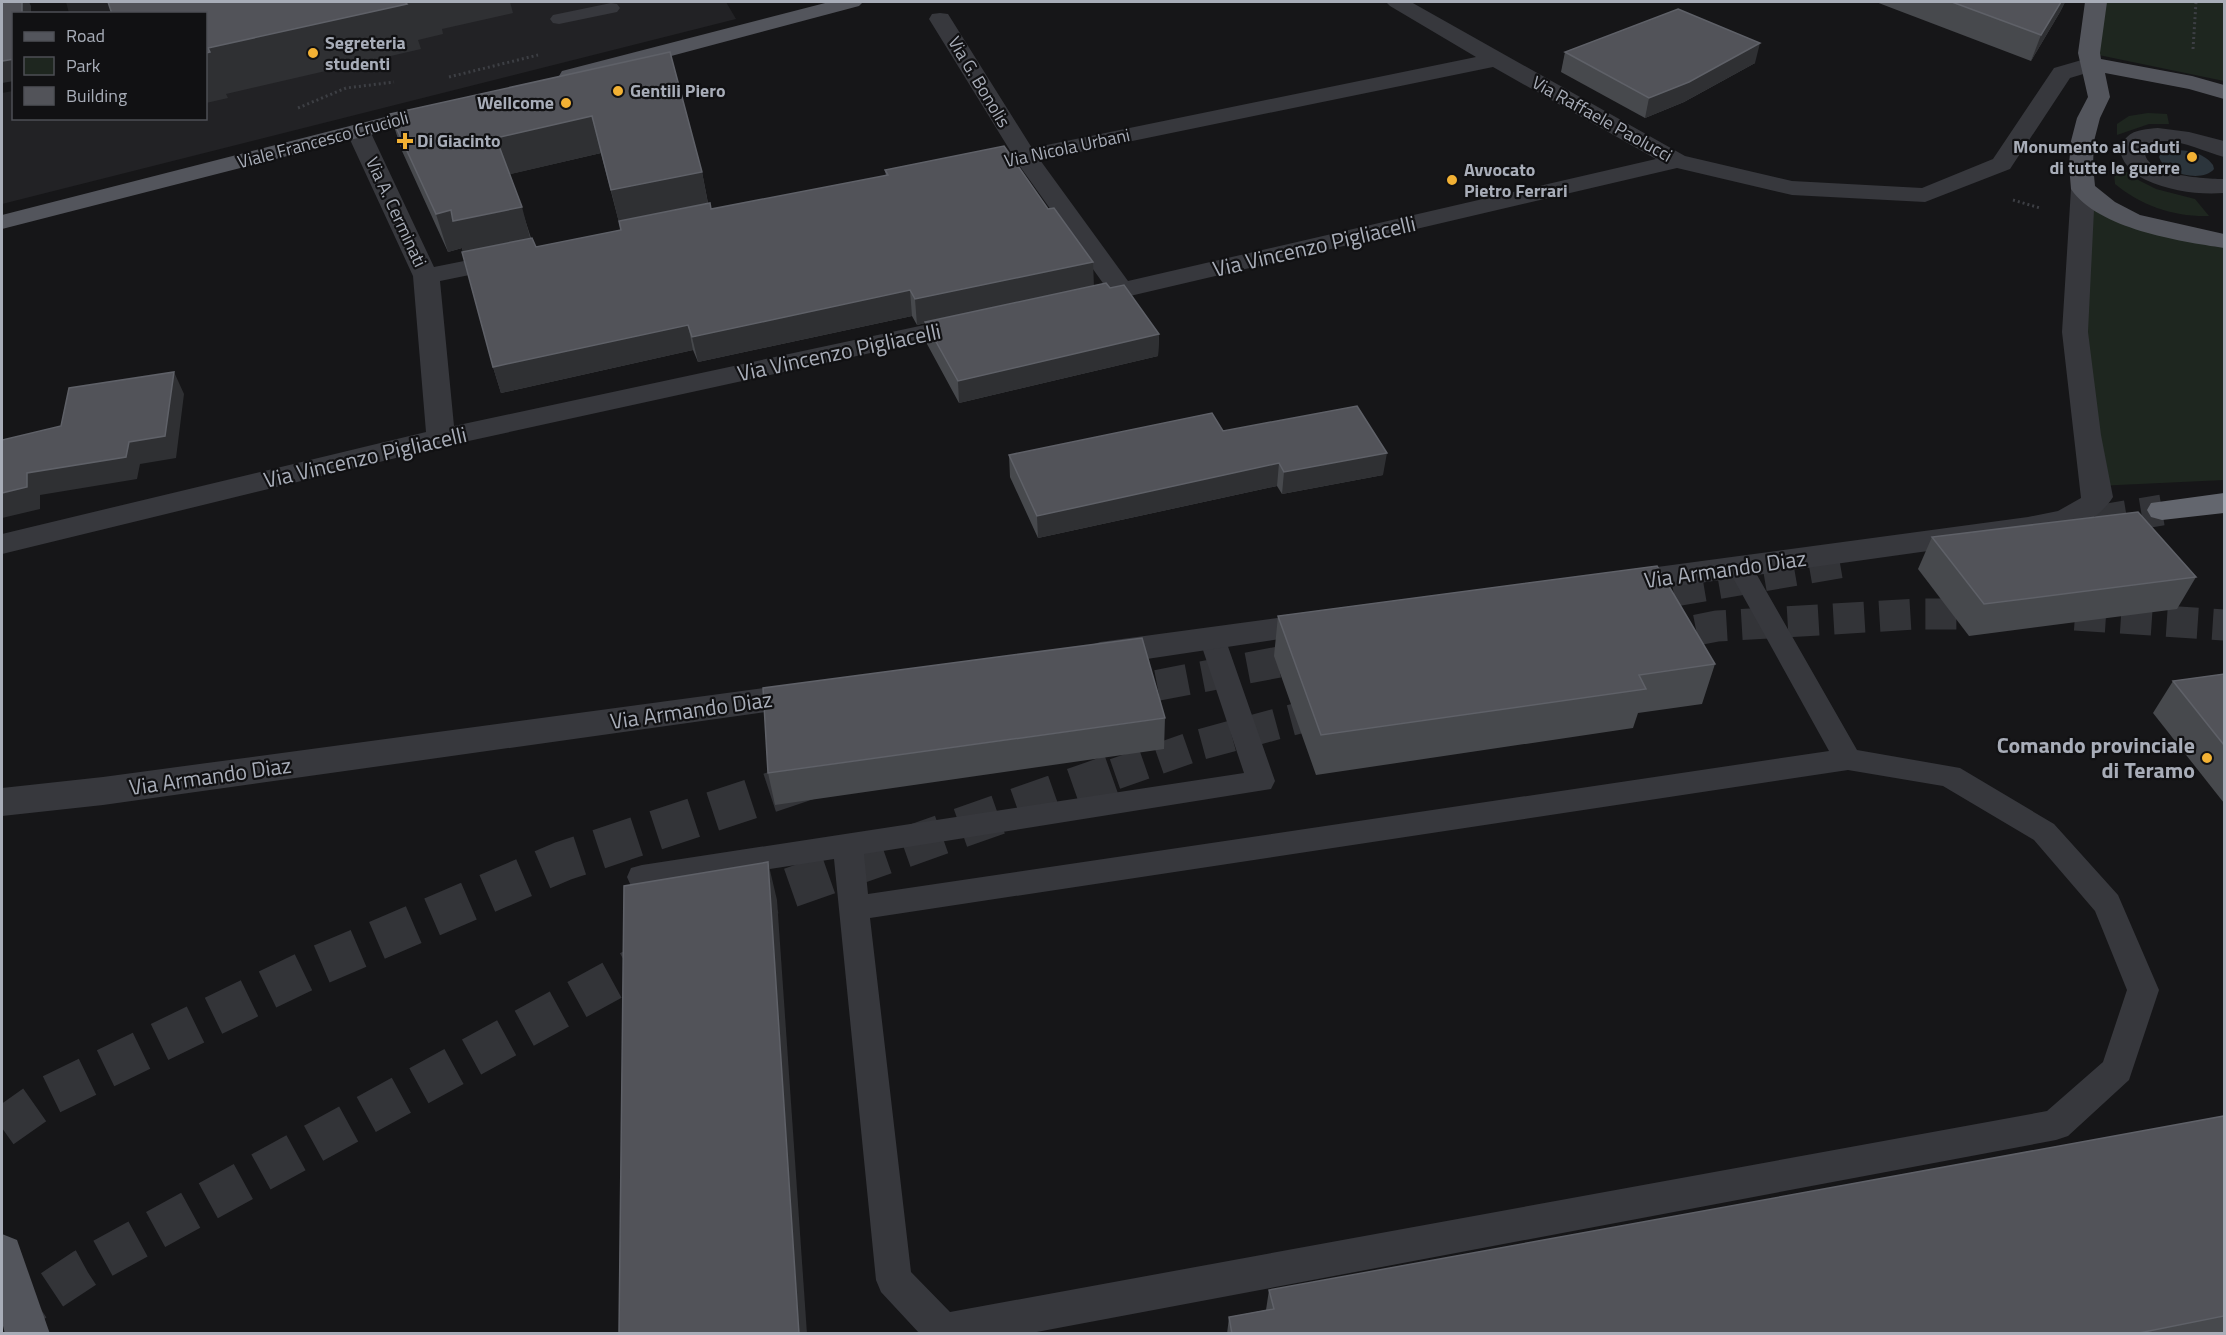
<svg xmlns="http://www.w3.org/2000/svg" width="2226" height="1335" font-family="'Titillium Web',sans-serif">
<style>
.built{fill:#222225}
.green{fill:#1e261f}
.water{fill:#2c353c}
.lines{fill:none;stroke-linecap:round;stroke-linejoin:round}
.highway-tunnel-far1{stroke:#333438;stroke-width:31;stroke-dasharray:31 15;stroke-linecap:butt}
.highway-tunnel{stroke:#333438;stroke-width:40;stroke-dasharray:40 20;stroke-linecap:butt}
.path{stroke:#3d3f44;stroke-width:3;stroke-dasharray:2 3;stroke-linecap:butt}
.lane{fill:#37383d;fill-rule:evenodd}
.street{fill:#37383d;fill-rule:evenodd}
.primary{fill:#53555c;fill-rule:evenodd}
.highway{fill:#63666e;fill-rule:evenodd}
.wall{fill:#47494d;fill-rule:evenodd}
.shaded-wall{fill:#2f3033}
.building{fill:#525359;stroke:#5f6168;stroke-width:1.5}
.poi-dot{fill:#f2b134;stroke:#111113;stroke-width:2}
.labels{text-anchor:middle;stroke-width:4.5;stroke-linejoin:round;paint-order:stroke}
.far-poi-label{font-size:18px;font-weight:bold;fill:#a8adb8;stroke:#111113;text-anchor:start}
.far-street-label{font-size:18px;fill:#a8adb8;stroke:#111113}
.street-label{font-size:22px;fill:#a8adb8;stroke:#111113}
.poi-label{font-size:22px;font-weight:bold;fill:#a8adb8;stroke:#111113;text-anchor:end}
</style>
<rect width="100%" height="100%" fill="#161618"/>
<polygon class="built" points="66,2 726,2 736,19 2,204 2,93 13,91 14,118 206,118 206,14 69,13"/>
<g class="green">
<polygon points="2096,2 2224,2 2224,81 2089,53"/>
<polygon points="2148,113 2167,114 2169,124 2149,124 2117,135 2117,124 2129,116"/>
<path d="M2113 163 2140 181 2156 189 2195 199 2209 216C2174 217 2142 206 2115 184Z"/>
<polygon points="2083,189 2106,207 2224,241 2224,480 2097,486 2075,332"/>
</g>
<path class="water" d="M2171 150C2187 150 2203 152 2213 165L2214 169C2203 183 2164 174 2159 157L2161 153Z"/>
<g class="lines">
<g class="highway-tunnel-far1">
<polyline points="2096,521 2162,510"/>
<polyline points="1628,599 1850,561"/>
<polyline points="2075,615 2224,625"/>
<polyline points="1651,639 1717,626 1917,614 1997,614"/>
<polyline points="1112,694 1321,654"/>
<polyline points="1115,774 1195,746 1340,707"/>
</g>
<g class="highway-tunnel">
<polyline points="736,912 767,896 1119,772"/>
<polyline points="2,1128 46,1097 310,969 563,861 814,778"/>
<polyline points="2,1323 85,1268 662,953"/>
</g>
<g class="path">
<polyline points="2193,49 2196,2"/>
<polyline points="449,77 538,55"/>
<polyline points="298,108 346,88 394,82"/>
<polyline points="2013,200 2040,208"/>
</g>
<g class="lane">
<polygon points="611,3 617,4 620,8 617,12 559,24 553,23 550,19 553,15"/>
<path d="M1740 558 1749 561 1857 750 1960 768 2054 824 2118 895 2159 990 2129 1080 2068 1136 2056 1140 1026 1334H920L881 1292 876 1280 834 859 642 889 631 886 627 877 631 868 642 865 1244 773 1199 638 1203 631 1212 629 1221 631 1225 638 1275 781 1271 789 864 854 868 894 1829 751 1727 567 1731 561ZM1848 770 1943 786 2034 840 2095 911 2127 990 2103 1062 2047 1111 950 1312 911 1272 870 918Z"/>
</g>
<g class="street">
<path d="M1386 2H1411L1685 156 1792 181 1922 188 1993 159 2054 68 2092 57 2100 59 2103 64 2100 69 2070 78 2010 169 1925 202 1792 195 1677 168 1083 307 1074 305 1070 299 1074 293 1105 286 1019 165 968 175 960 173 956 168 960 163 1011 152 929 19 932 14 940 13 948 14 1032 148 1476 57 1390 6ZM1493 67 1656 159 1128 281 1040 160Z"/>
<polygon points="358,124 366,126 370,131 434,267 509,252 518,255 522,260 518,265 440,281 454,426 971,315 980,317 984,323 980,329 971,331 441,447 2,554 2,534 426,432 413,276 346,131 350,126"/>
<path d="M2158 128 2189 132 2224 141V157C2201 151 2169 133 2146 145 2134 176 2208 179 2224 179V193C2199 195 2170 191 2146 180 2131 173 2110 153 2127 137 2135 129 2148 129 2158 128Z"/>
<path d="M2083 182 2092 184 2095 189 2088 332 2101 435 2113 497C2093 528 2062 531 2028 537L1620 594 1609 591 1604 583 1609 575 1620 572 2028 517 2058 511 2081 498 2062 332 2071 189 2074 184Z"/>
<polygon points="1322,612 1333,615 1338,623 1333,631 1100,666 1088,662 1084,654 1088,646 1100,642"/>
<polygon points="808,682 820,685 825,694 820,703 808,706 103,805 2,816 2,788 103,777"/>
</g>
<g class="primary">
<polygon points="829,2 863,2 859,6 570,83 562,81 559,76 562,71"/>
<path d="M2085 2H2107L2100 53 2101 59 2192 76 2224 85V99L2189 89 2105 73 2110 97 2100 118 2094 141 2093 165 2095 186 2115 202 2140 215 2224 234V248C2179 241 2098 229 2071 189L2069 165 2071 141 2077 118 2088 97 2078 53Z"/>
<polygon points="436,104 444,106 447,111 444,116 2,229 2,215"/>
<polygon points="2,1234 17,1240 50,1334 5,1334 2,1322"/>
</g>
<polygon class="highway" points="2224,493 2224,513 2162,520 2151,517 2147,510 2151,503"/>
</g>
<g class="wall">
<polygon points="1876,2 2065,2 2060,12 2031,61"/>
<path d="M670 52 702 172 708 203 711 209 886 176 885 170 1094 286 1110 288 1159 334 1158 356 959 403 927 344 925 323 917 325 912 316 698 362 693 350 501 393 493 367 462 248 448 252 402 151 390 114ZM601 153 621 230 536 247 531 238 510 174Z"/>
<polygon points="1565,52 1755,63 1684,102 1645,118 1561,72"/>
<polygon points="1223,431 1383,475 1282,494 1277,486 1038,538 1010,477 1009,455"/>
<polygon points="1932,537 2196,577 2177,609 1969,636 1918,569"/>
<polygon points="1278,616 1715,664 1702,704 1638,713 1633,728 1316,775 1274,656"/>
<polygon points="2224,674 2224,803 2153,713 2173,681"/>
<polygon points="1165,718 1164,749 775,805 768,773"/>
<polygon points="2224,1116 2224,1334 1227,1334 1229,1317 1266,1310 1269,1290"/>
</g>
<g class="shaded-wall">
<polygon points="22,2 29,2 31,6 31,14 22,14"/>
<polygon points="403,2 510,2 513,13 442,29 443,34 418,40 421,49 226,94 228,98 206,103 206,53 208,48"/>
<polygon points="2061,2 2065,2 2060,12 2031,61 2041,35"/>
<polygon points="1760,43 1755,63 1684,102 1645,118 1649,98"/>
<polygon points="14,59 14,81 2,83 2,61"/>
<polygon points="592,116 601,153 507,175 496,138"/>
<polygon points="702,172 709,209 620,227 611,190"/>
<polygon points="522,207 532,245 465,258 462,248 448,252 436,214 451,210"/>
<polygon points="1093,262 1094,287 917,325 915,299"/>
<polygon points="910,290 912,316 698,362 692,337"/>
<polygon points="688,325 693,350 501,393 493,367"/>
<polygon points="1159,334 1158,356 959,403 958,381"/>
<polygon points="174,372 184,394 176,458 140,464 137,479 40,495 40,509 2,518 2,493 27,473 129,442"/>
<polygon points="1387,453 1383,475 1282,494 1284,472"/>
<polygon points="1279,463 1277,486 1038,538 1037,516"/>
<polygon points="768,862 777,900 807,1334 799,1334"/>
</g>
<g class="building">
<polygon points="2,2 22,2 22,14 14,14 14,59 2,61"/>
<polygon points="108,2 405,2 407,4 208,48 210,52 206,53 206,14 112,14"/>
<polygon points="1952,2 2061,2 2041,35"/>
<polygon points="1678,9 1760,43 1689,82 1649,98 1565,52"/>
<polygon points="670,52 702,172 611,190 592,116 496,138 522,207 453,221 451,210 436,214 390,114"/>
<polygon points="1004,146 1048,209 1054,208 1093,262 915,299 910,290 692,337 688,325 493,367 462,252 532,238 536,247 621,230 619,221 710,203 711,209 888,175 885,170"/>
<polygon points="1106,283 1110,288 1124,285 1159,334 958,381 925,322"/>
<polygon points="174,372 165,436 129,442 126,457 27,473 27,487 2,493 2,440 61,426 69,388"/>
<polygon points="1357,406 1387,453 1284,472 1279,463 1037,516 1009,455 1212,413 1223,431"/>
<polygon points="2138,512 2196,577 1984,604 1932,537"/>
<polygon points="1657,566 1715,664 1639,675 1646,689 1321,735 1278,616"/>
<polygon points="1142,638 1165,718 768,773 763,688"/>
<polygon points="2224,674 2224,745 2173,681"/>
<polygon points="768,862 799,1334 619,1334 624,886"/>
<polygon points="2224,1116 2224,1316 2134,1334 1232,1334 1229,1317 1274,1309 1269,1290"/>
</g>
<g class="poi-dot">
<circle cx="313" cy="53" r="6"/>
<circle cx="618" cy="91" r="6"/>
<circle cx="566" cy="103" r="6"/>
<path d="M402 132h6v6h6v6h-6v6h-6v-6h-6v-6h6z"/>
<circle cx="2192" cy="157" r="6"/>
<circle cx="1452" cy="180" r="6"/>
<circle cx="2207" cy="758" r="6"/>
</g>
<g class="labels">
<g class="far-poi-label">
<text x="325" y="49">Segreteria<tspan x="325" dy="21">studenti</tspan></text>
<text x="630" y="97">Gentili Piero</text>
<text x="554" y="109" text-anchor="end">Wellcome</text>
<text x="417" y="147">Di Giacinto</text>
<text x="2180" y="153" text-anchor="end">Monumento ai Caduti<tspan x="2180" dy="21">di tutte le guerre</tspan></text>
<text x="1464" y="176">Avvocato<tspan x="1464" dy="21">Pietro Ferrari</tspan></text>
</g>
<g class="far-street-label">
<text transform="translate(979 82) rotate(59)" y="6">Via G. Bonolis</text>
<text transform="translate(1602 119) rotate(29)" y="6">Via Raffaele Paolucci</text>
<text transform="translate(323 140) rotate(-15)" y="6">Viale Francesco Crucioli</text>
<text transform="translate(1067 148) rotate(-12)" y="6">Via Nicola Urbani</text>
<text transform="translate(396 212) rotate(65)" y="6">Via A. Cerminati</text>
</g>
<g class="street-label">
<text transform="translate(1314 246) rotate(-13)" y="8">Via Vincenzo Pigliacelli</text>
<text transform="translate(839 352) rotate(-12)" y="8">Via Vincenzo Pigliacelli</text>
<text transform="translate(365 457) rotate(-13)" y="8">Via Vincenzo Pigliacelli</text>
<text transform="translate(1725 569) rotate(-8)" y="8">Via Armando Diaz</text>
<text transform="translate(691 710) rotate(-8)" y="8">Via Armando Diaz</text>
<text transform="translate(210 776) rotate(-8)" y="8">Via Armando Diaz</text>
</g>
<g class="poi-label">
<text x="2195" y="753">Comando provinciale<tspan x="2195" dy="25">di Teramo</tspan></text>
</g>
</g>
<rect width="2226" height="1335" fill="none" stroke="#a8adb8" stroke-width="6"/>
<rect x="12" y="12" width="195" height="108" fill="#111113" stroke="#4d4f55" stroke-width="1.5"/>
<rect x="24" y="32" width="30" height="9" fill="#53555c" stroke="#4d4f55" stroke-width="1.5"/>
<text x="66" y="42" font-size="18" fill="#a8adb8">Road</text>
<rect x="24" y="57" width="30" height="18" fill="#1e261f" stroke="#4d4f55" stroke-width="1.5"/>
<text x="66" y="72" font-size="18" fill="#a8adb8">Park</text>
<rect x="24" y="87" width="30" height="18" fill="#525359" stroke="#4d4f55" stroke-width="1.5"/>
<text x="66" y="102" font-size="18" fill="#a8adb8">Building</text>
</svg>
